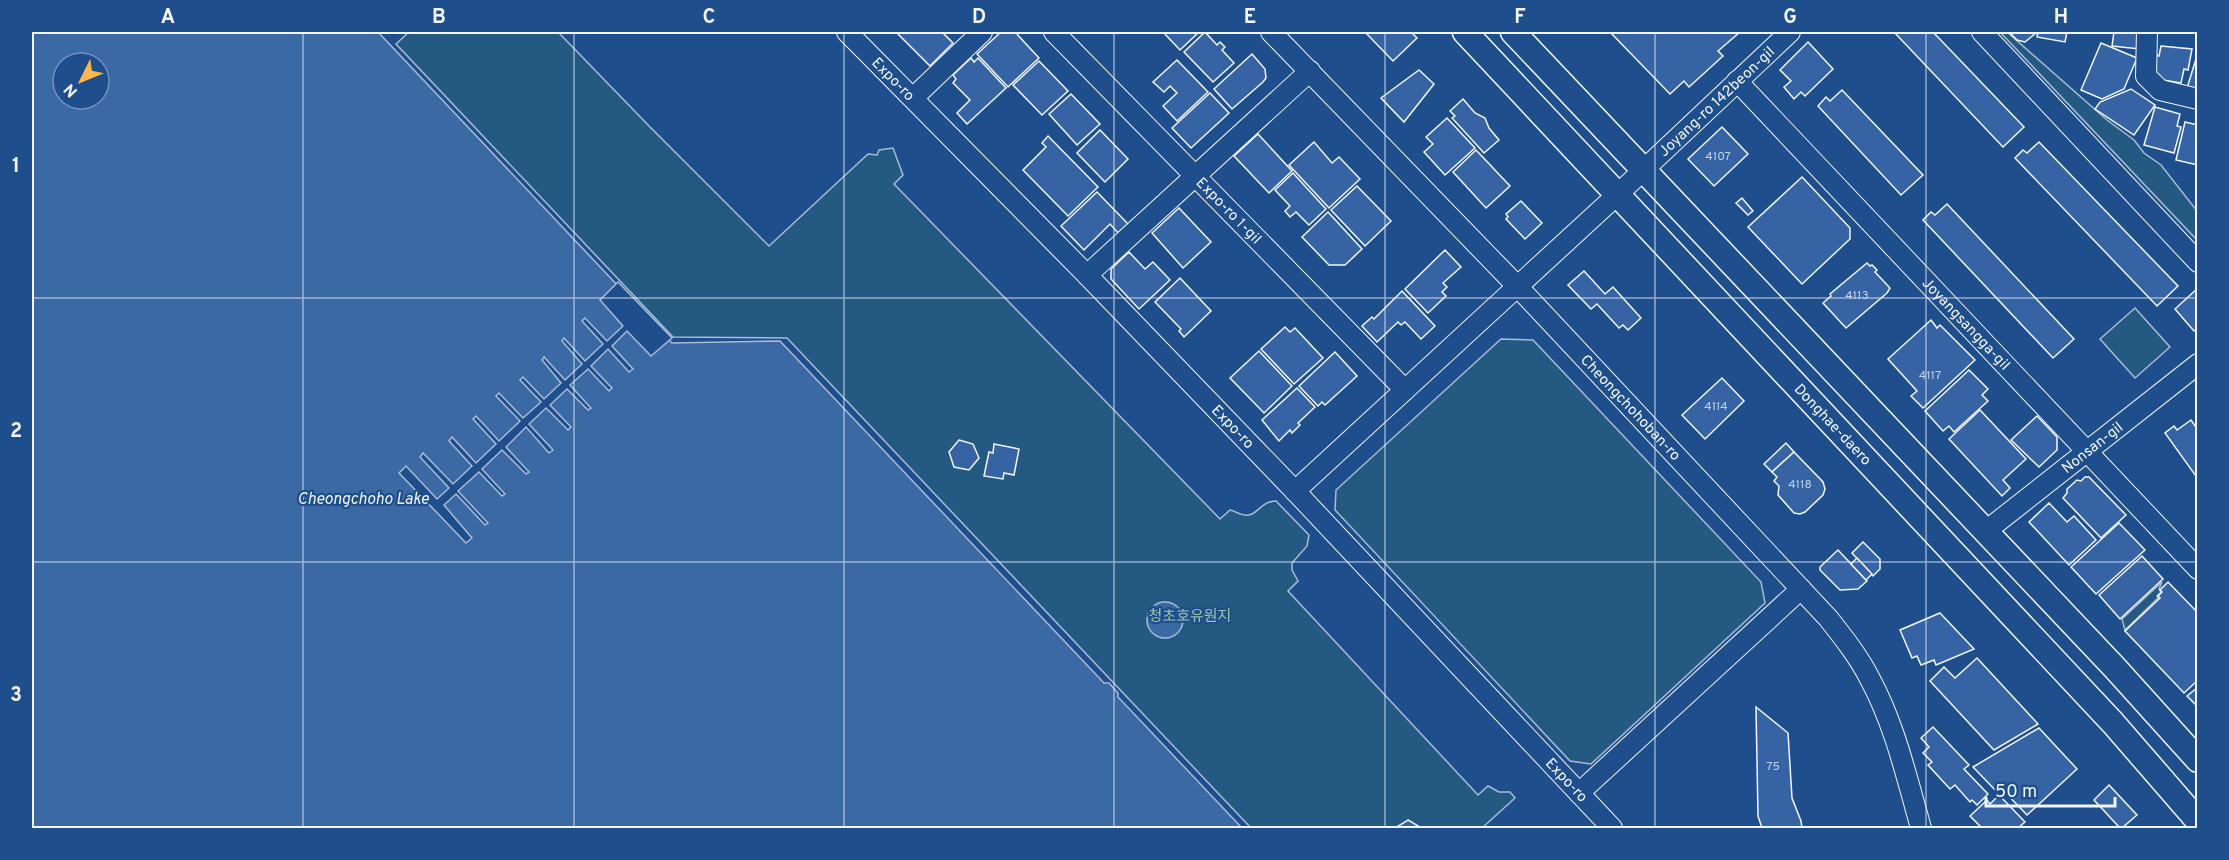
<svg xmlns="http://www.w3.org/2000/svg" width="2229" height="860" font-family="Overpass,'Noto Sans KR',sans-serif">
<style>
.green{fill:#245a82;stroke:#a8bbd7;stroke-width:1.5}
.water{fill:#3b69a3;stroke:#a8bbd7;stroke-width:1.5;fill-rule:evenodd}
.pier{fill:#1f4e8c;stroke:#a8bbd7;stroke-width:1.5}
.building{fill:#3563a3;stroke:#f2f6ff;stroke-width:1.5}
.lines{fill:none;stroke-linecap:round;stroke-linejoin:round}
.minor-casing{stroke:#f2f6ff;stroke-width:22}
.major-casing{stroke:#f2f6ff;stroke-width:27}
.minor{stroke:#1f4e8c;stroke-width:20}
.major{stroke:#1f4e8c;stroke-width:24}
.grid{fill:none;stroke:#f2f6ff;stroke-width:1.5;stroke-opacity:0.55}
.labels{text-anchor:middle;stroke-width:4.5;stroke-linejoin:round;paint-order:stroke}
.number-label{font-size:12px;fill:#c3d1e8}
.street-label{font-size:15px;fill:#f2f6ff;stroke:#1f4e8c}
.park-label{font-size:15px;fill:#97c8a6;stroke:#1f4e8c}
.water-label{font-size:16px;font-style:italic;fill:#f2f6ff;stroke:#1f4e8c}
.neatline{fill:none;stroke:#f2f6ff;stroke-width:2}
.grid-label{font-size:20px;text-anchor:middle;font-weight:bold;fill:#f2f6ff}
</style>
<rect width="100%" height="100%" fill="#1f4e8c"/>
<g class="green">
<path d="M409 32H558L650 127 769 246 868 154 877 155 879 150 893 148 903 175 894 184 1220 519 1230 510C1235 511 1240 515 1245 515 1257 517 1260 501 1276 501L1309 535 1307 546 1292 563V570L1298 581 1288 591 1478 795 1488 786 1499 792H1510L1515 798 1482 828H1251L787 338 673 337 396 44Z"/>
<polygon points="2000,32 2007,32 2107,120 2134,140 2144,153 2161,165 2197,211 2197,240"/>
<polygon points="2135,308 2170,347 2135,378 2100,339"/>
<polygon points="1501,339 1533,340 1761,582 1765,603 1591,764 1570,761 1335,510 1336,490"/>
<polygon points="2162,582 2159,589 2161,592 2157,596 2158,598 2125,630 2122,619"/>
</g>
<g class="water">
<path d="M32 32H378L672 343 780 341 1104 683H1109L1118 693V697L1242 828H32ZM63 63H99V99H63Z"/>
<circle cx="1165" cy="620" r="18"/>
</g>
<polygon class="pier" points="618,282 672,338 651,356 627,331 612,346 633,369 629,372 608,349 591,366 612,388 609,391 588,369 570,385 591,408 588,410 567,389 550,405 571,427 568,430 546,408 529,424 553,450 549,453 526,427 506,447 529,472 526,474 502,450 482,469 505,494 502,496 479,472 458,491 488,523 485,525 456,494 444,505 472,538 466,543 399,473 406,466 437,499 449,488 420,457 423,453 453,484 472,466 449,441 452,437 476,463 496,444 473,419 476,416 499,441 520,421 496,396 499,393 523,418 541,402 520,380 523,377 544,399 561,383 542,360 544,357 565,380 582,364 562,341 564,338 585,361 603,344 582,321 585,318 607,341 623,326 600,300"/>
<g class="building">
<polygon points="896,32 942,32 953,43 930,66"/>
<polygon points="1001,32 1015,32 1039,58 1008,87 977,54"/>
<polygon points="1163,32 1199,32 1180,50"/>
<polygon points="1205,32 1217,45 1220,42 1225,47 1222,50 1234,63 1213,82 1184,52"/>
<polygon points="1365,32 1411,32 1417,38 1393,61"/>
<polygon points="1610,32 1740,32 1718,51 1723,56 1689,87 1684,81 1670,94"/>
<polygon points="1894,32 1933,32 2024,127 2003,147"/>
<polygon points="2009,32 2034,32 2036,33 2025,42 2017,40"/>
<polygon points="2038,32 2067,32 2065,42 2037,37"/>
<polygon points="2114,32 2142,32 2140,49 2112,46"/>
<polygon points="1808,42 1833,69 1805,96 1801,92 1794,99 1784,87 1791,81 1780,70"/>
<polygon points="2101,43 2137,58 2124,89 2102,99 2081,90"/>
<polygon points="2161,46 2192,49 2188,70 2184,69 2181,83 2157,79 2153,72 2156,55 2159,56"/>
<polygon points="2198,46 2198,91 2187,88 2196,59"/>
<polygon points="1252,54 1265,69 1266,78 1263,82 1232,109 1214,89"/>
<polygon points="971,58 974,62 978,58 1006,88 967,124 957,113 970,100 953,83 956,79 953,75"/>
<polygon points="1177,60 1208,92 1177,121 1163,106 1177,93 1170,86 1164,92 1153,82"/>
<polygon points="1039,61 1068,91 1042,115 1013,85"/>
<polygon points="1419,70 1434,84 1404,122 1381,98"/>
<polygon points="2131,89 2155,105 2134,135 2095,109 2100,102"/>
<polygon points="1842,90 1923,175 1901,195 1818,106 1826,97 1830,101"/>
<polygon points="1210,93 1229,113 1191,148 1172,128"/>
<polygon points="1071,94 1100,124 1077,145 1049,114"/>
<polygon points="1463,99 1475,113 1485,118 1489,128 1499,140 1484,153 1452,118 1455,116 1450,111"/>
<polygon points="2155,107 2180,114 2177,126 2181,127 2174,153 2144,145"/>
<polygon points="1447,118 1475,148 1445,175 1424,152 1433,144 1426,137"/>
<polygon points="2185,122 2198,125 2198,165 2176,160"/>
<polygon points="1722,127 1748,154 1714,186 1688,159"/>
<polygon points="1100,130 1128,159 1105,182 1077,153"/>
<polygon points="1258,134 1292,171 1269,193 1234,156"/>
<polygon points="1048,136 1098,187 1068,216 1023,170 1046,147 1042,143"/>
<polygon points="1314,142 1332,163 1339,157 1360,179 1329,208 1289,165"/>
<polygon points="2039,142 2178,286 2157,306 2015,158 2023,150 2027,153"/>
<polygon points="1476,150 1510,186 1486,208 1453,172"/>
<polygon points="1293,173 1326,209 1309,225 1296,212 1290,217 1285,211 1290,206 1275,190"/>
<polygon points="1802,177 1850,228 1850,239 1802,284 1748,227"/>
<polygon points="1357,186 1391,221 1365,246 1331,210"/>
<polygon points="1097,192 1129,225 1120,235 1110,224 1084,250 1061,226"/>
<polygon points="1742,198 1753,211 1748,215 1736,203"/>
<polygon points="1521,201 1542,223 1525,239 1506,219 1508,217 1506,214"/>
<polygon points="1947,204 2074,339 2053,358 1923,220 1931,212 1935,215"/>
<polygon points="1179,208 1211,242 1183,268 1152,233"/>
<polygon points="1328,212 1362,249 1345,265 1329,265 1302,237"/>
<polygon points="1445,250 1461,267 1443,283 1447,287 1442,292 1446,296 1428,313 1405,289"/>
<polygon points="1129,252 1145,269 1153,262 1170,280 1139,309 1111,279 1111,269"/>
<polygon points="1867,263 1870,266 1872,265 1877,270 1875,272 1890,288 1887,293 1846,328 1823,303 1831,296 1830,294"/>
<polygon points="1584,271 1605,294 1613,287 1641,318 1628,330 1623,325 1619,328 1597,304 1591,309 1568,285"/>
<polygon points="1180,278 1211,311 1184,337 1179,331 1181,329 1155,302"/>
<polygon points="2198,288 2198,328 2194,331 2175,309"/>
<polygon points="1402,291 1435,326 1421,339 1405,322 1401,325 1398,322 1377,342 1362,326 1372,317 1374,319"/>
<polygon points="1931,320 1937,328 1940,325 1975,360 1923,408 1911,396 1917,391 1888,359"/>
<polygon points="1285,327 1290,332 1295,328 1323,358 1294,384 1261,349"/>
<polygon points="1259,351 1292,386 1264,413 1230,378"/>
<polygon points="1335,352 1357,376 1325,405 1322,402 1318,406 1299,386"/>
<polygon points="1969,370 1988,389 1982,395 1988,401 1954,432 1949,426 1943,431 1925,411"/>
<polygon points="1722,378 1744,401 1705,439 1682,415"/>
<polygon points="1297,388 1315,407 1298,423 1300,425 1292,433 1290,430 1279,441 1262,420"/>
<polygon points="1980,410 2026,459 2003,480 2010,488 2002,496 1949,439"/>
<polygon points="2037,416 2057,437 2057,450 2039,467 2011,440"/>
<polygon points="2191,420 2198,430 2198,479 2165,433 2174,426 2177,430"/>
<polygon points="959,440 973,444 979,458 969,470 954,467 949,452"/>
<polygon points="1786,443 1794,452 1772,472 1764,464"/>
<polygon points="994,444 1019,449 1014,475 1004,473 1003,479 984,476 989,452 993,453"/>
<polygon points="1794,452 1823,482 1825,489 1823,495 1805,512 1800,514 1794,513 1778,495 1779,486 1774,481 1777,477 1772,472"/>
<polygon points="2085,477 2089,477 2126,515 2101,538 2063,498 2067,493 2067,489 2077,480 2081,481"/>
<polygon points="2049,503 2067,522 2074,516 2096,540 2069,565 2029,522"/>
<polygon points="2119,523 2145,550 2096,594 2071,567"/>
<polygon points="1863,542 1880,559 1880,569 1873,576 1852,553"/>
<polygon points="1838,550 1867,581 1858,589 1840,590 1820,570 1820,567"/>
<polygon points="2142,556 2163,579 2120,619 2099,595"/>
<polygon points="1857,558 1872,574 1866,580 1851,564"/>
<polygon points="2168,582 2198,613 2198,680 2184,693 2125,631 2160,598 2158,596 2162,592 2160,590"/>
<polygon points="1940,613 1974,649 1936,665 1934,660 1921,665 1917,656 1912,658 1900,630"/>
<polygon points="1977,658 2038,724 1994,750 1930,681 1944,667 1955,678"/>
<polygon points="2198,687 2198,707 2187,696"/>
<polygon points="1756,707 1788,733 1792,798 1801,821 1802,828 1762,828 1758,816"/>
<polygon points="1933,727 1969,765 1964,769 1988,794 1977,805 1972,800 1970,802 1955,785 1950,789 1928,765 1932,762 1923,753 1929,747 1921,738"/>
<polygon points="2039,728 2077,769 2027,815 2001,788 1997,792 1973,767"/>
<polygon points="2109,785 2137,815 2122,828 2120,828 2094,800"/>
<polygon points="1999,795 2025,822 2018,828 1982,828 1970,816 1987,800 1990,804"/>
<polygon points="1408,820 1420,827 1421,828 1395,828"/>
</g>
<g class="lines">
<defs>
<g id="minor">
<path id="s1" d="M847 32 1087 275 1295 491 1612 828"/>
<path id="s2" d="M1054 32 1405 390"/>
<path id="s3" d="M1271 32 1518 287 1828 618C1843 637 1859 657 1870 679 1895 725 1907 779 1921 828"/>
<polyline points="1982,32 2198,262"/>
<polyline points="2147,32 2146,76 2160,90 2198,99"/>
<path id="s4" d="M1737 81 2198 569"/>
<polyline points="913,98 982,32"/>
<polyline points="1087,275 1310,71"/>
<path id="s5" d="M1295 491 1618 194 1790 32"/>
<path id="s6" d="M1986 531 2198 364"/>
<polyline points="1579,793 1801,589"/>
</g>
<g id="major">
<path id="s7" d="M1465 32 2113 723 2198 821"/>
<polyline points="1513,32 2115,668 2198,760"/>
</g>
</defs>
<use href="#minor" class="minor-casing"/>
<use href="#major" class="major-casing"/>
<use href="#minor" class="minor"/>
<use href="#major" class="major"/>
</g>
<path class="grid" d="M303 32V828M574 32V828M844 32V828M1114 32V828M1385 32V828M1655 32V828M1926 32V828M32 298H2198M32 562H2198"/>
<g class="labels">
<g class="number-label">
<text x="1718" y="160">4107</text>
<text x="1857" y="299">4113</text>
<text x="1930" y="379">4117</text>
<text x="1716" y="410">4114</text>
<text x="1800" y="488">4118</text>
<text x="1773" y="770">75</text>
</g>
<g class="street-label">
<text dy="5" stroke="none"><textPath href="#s1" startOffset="66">Expo-ro</textPath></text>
<text dy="5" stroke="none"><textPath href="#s5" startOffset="574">Joyang-ro 142beon-gil</textPath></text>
<text dy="5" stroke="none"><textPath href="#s2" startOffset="250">Expo-ro 1-gil</textPath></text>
<text dy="5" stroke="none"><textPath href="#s4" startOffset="334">Joyangsangga-gil</textPath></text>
<text dy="5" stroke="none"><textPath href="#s3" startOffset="520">Cheongchohoban-ro</textPath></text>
<text dy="5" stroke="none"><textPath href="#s7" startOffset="538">Donghae-daero</textPath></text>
<text dy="5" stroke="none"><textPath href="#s1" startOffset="552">Expo-ro</textPath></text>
<text dy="5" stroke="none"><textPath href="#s6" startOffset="135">Nonsan-gil</textPath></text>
<text dy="5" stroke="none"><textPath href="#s1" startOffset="1038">Expo-ro</textPath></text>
</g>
<g class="park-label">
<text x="1190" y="621">청초호유원지</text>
</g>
<g class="water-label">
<text x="363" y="504">Cheongchoho Lake</text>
</g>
</g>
<rect width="2229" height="860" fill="none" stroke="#1f4e8c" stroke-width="66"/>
<g transform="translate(81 81) rotate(227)"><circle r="28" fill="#1f4e8c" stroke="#7391ba" stroke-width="1.5"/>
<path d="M0-4.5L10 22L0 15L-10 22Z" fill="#ffb74d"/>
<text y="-9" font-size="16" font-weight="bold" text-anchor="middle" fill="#f2f6ff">N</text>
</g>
<path d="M1986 797v9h129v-9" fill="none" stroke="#f2f6ff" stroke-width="3"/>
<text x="1995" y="797" font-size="18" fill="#f2f6ff" stroke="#1f4e8c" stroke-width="4.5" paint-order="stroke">50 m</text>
<rect x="33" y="33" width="2163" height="794" class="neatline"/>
<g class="grid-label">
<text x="168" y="23">A</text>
<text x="439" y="23">B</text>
<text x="709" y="23">C</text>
<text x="979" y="23">D</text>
<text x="1250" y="23">E</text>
<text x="1520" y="23">F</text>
<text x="1790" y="23">G</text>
<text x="2061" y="23">H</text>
<text x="16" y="172">1</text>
<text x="16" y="437">2</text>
<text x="16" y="701">3</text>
</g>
</svg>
